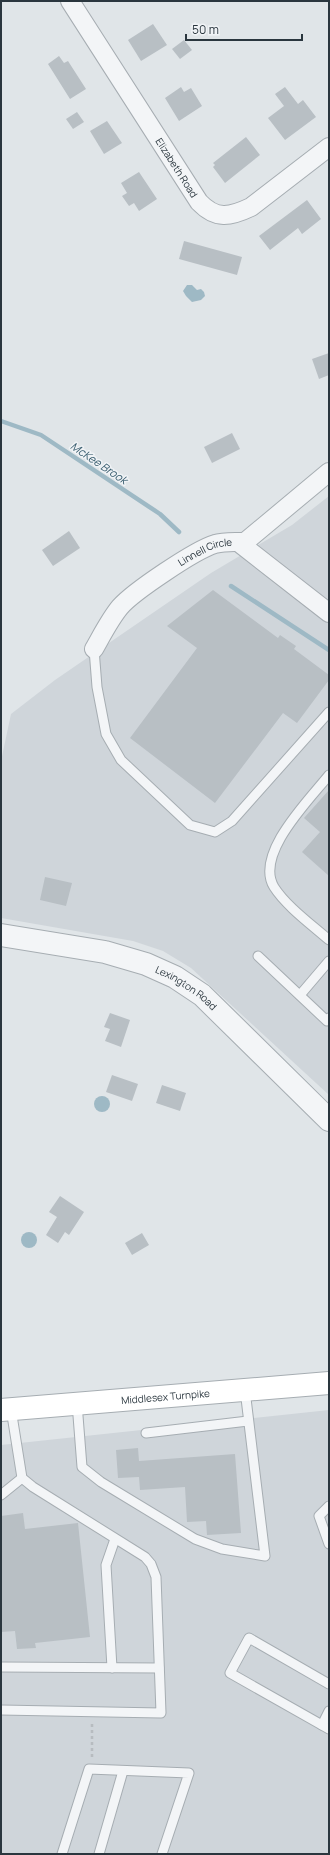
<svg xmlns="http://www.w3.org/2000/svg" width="330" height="1855" font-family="Manrope,sans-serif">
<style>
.built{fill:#cfd5da}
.water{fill:#9eb9c5}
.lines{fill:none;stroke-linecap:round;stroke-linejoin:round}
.stream{stroke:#9eb9c5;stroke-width:4.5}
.building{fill:#b8bfc4}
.service-casing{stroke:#a6adb2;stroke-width:11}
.minor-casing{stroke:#a6adb2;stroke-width:20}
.tertiary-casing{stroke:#a6adb2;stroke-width:24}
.secondary-casing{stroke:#a6adb2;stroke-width:24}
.path{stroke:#b7bcc0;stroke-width:2.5;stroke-dasharray:3 3;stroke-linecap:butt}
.service{stroke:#f3f5f7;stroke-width:9}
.minor{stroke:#f3f5f7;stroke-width:18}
.tertiary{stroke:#f3f5f7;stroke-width:22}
.secondary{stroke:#fff;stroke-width:22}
.labels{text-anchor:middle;stroke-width:3;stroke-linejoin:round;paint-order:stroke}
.street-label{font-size:10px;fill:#2a363e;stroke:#f0f3f6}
.water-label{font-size:11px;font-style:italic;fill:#385c6e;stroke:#f0f3f6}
</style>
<rect width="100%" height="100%" fill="#e0e5e8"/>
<g class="built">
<polygon points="329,496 329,1095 191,968 163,951 133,941 1,918 1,761 11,714 55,680 211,573 292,525"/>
<polygon points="329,1410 329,1854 1,1854 1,1445"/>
</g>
<g class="water">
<polygon points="187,285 192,285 197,290 201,289 204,292 205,296 201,300 192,302 186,296 183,291"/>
<circle cx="102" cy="1104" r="8"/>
<circle cx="29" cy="1240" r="8"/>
</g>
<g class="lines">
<g class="stream">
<polyline points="1,421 41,435 160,514 179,532"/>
<polyline points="231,586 329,650"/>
</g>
</g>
<g class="building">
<polygon points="153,24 167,45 141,61 128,40"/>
<polygon points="184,40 192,50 180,59 172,49"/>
<polygon points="59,56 64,63 68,61 86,89 70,99 48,64"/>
<polygon points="181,87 184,92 191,88 202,106 179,121 165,98"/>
<polygon points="285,87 298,104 303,100 316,117 285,140 268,118 284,106 275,94"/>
<polygon points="77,112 84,122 73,129 66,119"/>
<polygon points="107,121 122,143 104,154 90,131"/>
<polygon points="246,137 260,155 225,183 213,167 215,165 213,163"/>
<polygon points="139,172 157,199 139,211 134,203 129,206 122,196 127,193 121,183"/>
<polygon points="307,200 321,219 302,234 298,228 270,250 259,236"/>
<polygon points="184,241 242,257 237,275 179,259"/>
<polygon points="329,353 329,375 319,379 312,359"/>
<polygon points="232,433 240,449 212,463 204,447"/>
<polygon points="69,531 80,548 53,566 42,550"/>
<polygon points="213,590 278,638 280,635 296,646 294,649 329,675 329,680 297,723 283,713 215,803 130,738 197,648 167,626"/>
<polygon points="329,790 329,876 302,852 320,832 304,818"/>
<polygon points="45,877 72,883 66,906 40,900"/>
<polygon points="110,1013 130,1020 121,1047 105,1041 110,1029 104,1027"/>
<polygon points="112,1075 138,1084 132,1101 106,1092"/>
<polygon points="162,1085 186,1093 180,1111 156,1103"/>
<polygon points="60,1196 84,1212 69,1235 65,1232 58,1243 46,1235 57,1217 49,1212"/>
<polygon points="142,1233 149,1245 132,1255 125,1243"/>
<polygon points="138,1448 139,1461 235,1454 241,1533 207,1535 206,1521 187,1522 185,1487 140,1490 139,1477 118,1478 116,1450"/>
<polygon points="23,1513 25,1529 78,1523 90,1637 35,1643 36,1648 17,1649 15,1631 1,1632 1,1516"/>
</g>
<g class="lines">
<defs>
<g id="service">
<polyline points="94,649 97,687 106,734 121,760 190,825 215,832 232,821 329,712"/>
<path d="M329 775C310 799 254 854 274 887 286 906 312 925 329 940"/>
<polyline points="258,956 327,1021 329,1018"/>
<polyline points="300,995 329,961"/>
<polyline points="77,1403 82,1467 101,1482 195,1539 222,1549 265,1556 245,1390"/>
<polyline points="146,1433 248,1421"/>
<polyline points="1,1495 22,1478"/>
<polyline points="329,1506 319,1516 329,1544"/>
<polyline points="1,1667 159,1668"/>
<polyline points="112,1668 106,1565 115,1539"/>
<polyline points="329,1684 249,1638 230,1673 329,1729"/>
<polyline points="1,1710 161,1713 156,1577 151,1564 145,1557 33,1487 22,1478 11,1409"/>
<polyline points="322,1725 329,1711"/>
<polyline points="62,1854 89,1769 189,1773 162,1854"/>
<polyline points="99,1854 123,1771"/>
</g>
<g id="minor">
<path id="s1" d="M70 1 199 202C216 220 230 217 251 207L329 147"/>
<polyline points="238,542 329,613"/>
<path id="s2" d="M94 649C102 635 110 619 120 607 133 592 195 550 215 544 224 541 235 542 245 542L329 472"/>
</g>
<g id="tertiary">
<path id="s3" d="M1 935 105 952 146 964 175 977 202 995 329 1120"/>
</g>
<g id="secondary">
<path id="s4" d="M1 1410 329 1383"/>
</g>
</defs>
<use href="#service" class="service-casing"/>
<use href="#minor" class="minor-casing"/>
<use href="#tertiary" class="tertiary-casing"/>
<use href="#secondary" class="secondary-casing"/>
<polyline class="path" points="92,1757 92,1722"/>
<use href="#service" class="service"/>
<use href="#minor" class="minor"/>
<use href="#tertiary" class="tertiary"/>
<use href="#secondary" class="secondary"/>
</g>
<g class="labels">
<g class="street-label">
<text dy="4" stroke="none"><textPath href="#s1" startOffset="198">Elizabeth Road</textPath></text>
<text dy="4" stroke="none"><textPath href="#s2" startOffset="152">Linnell Circle</textPath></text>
<text dy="4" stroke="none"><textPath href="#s3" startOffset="195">Lexington Road</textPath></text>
<text dy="4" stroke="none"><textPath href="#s4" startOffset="165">Middlesex Turnpike</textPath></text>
</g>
<g class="water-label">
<text transform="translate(99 463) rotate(34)" y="4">McKee Brook</text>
</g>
</g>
<rect width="330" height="1855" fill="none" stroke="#2a363e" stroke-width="4"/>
<path d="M186 34v6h116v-6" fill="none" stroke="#2a363e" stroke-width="2"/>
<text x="192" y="34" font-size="12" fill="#2a363e" stroke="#f0f3f6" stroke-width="3" paint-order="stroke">50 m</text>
</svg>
